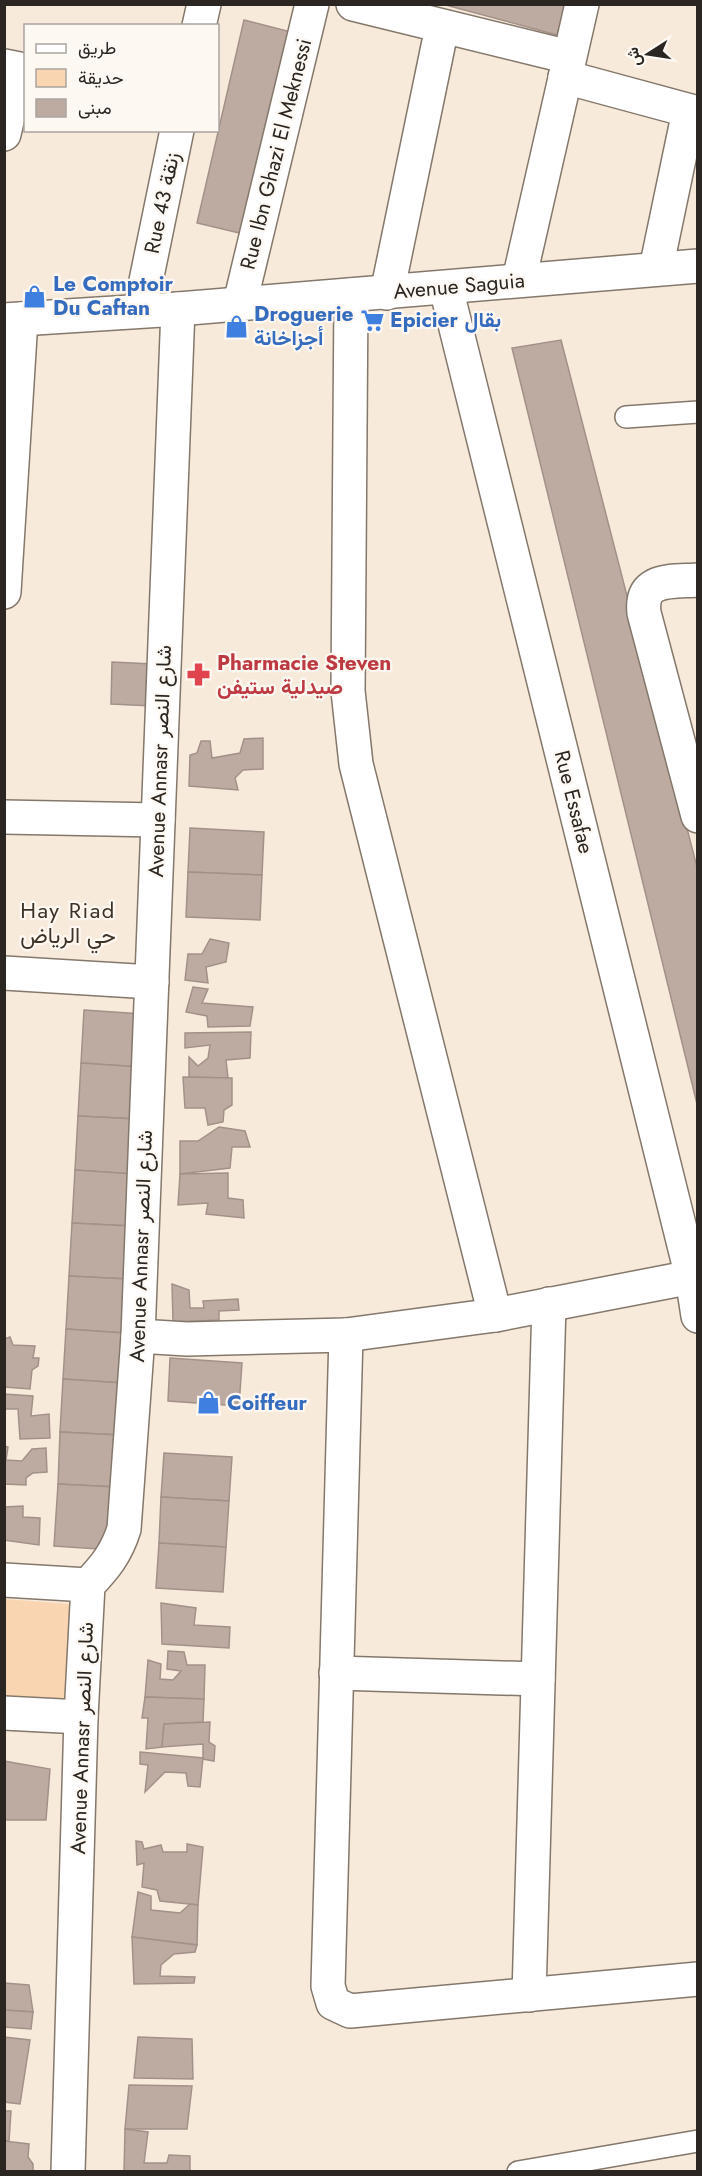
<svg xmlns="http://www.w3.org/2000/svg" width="702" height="2176" font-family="Jost,Vazirmatn,sans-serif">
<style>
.green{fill:#f9d6b1}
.building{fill:#bdaba2;stroke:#a39189;stroke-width:1.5}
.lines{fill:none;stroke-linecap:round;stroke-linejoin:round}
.service-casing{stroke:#84786b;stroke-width:24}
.minor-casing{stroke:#84786b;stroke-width:36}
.service{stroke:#fff;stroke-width:21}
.minor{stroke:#fff;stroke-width:33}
.labels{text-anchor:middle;stroke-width:4.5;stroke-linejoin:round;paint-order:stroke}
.street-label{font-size:21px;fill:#2b2621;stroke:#fef8f2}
.shop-label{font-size:21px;font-weight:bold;fill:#366cbe;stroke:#fef8f2;text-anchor:start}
.health-label{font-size:21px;font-weight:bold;fill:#be3a42;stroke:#fef8f2;text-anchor:start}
.neighbourhood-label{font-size:22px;letter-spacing:1.5px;fill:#3d3327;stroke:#fef8f2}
</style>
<rect width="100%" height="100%" fill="#f7eadb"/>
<polygon class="green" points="4,1599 71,1604 64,1704 5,1700"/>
<g class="building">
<polygon points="442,4 565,4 557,35"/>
<polygon points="244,20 295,33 248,235 197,223"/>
<polygon points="561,340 698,871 698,1108 512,348"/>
<polygon points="112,662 153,664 152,706 111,704"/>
<polygon points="263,738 263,769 243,770 235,778 238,790 189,786 190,755 197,753 201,741 210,741 212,758 240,753 244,739"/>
<polygon points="190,828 264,832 262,875 188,872"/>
<polygon points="188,872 262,875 260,920 186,917"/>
<polygon points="210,939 229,943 226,962 206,967 208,983 185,980 188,954 202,954"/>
<polygon points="193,987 208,989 202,1003 253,1007 250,1026 208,1027 207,1016 186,1012"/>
<polygon points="84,1010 143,1014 140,1067 81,1063"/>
<polygon points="251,1032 250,1058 226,1060 228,1078 189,1077 189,1057 198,1066 208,1058 210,1045 185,1048 185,1033"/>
<polygon points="81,1063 140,1067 137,1119 78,1116"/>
<polygon points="183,1077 232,1078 232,1105 224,1110 223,1122 208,1125 205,1108 185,1108"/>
<polygon points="78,1116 137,1119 134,1174 75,1170"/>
<polygon points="219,1127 245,1131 250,1147 232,1147 230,1168 180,1174 180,1141 198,1141"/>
<polygon points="75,1170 134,1174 131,1226 72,1223"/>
<polygon points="228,1173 228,1198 243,1200 244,1218 206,1214 208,1203 178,1205 180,1174"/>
<polygon points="72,1223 131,1226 128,1279 69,1276"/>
<polygon points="69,1276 128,1279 125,1333 66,1329"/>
<polygon points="172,1284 189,1290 190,1308 204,1308 203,1301 238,1299 239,1310 219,1311 219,1320 173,1322"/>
<polygon points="66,1329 125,1333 123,1383 63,1379"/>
<polygon points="10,1337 13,1345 35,1346 33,1358 39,1358 38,1366 32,1370 30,1389 4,1387 4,1339"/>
<polygon points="170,1358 242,1363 239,1406 168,1401"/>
<polygon points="63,1379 123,1383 120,1435 60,1432"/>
<polygon points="4,1394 33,1396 31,1416 49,1414 50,1438 20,1439 18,1409 4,1409"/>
<polygon points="60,1432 120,1435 116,1487 58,1484"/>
<polygon points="4,1446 8,1447 6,1460 22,1461 32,1449 46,1448 47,1472 33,1473 26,1478 26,1485 4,1484"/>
<polygon points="164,1453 232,1457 229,1501 161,1497"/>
<polygon points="58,1484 116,1487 113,1550 54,1546"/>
<polygon points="161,1497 229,1501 226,1547 159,1543"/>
<polygon points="23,1506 23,1517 40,1518 39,1545 4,1540 4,1507"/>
<polygon points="159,1543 226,1547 223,1592 156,1588"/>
<polygon points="161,1603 196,1608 194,1625 230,1627 229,1648 162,1644"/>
<polygon points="168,1651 184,1652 187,1665 205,1665 204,1699 145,1697 148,1660 161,1664 160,1679 173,1680 181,1671 167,1669"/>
<polygon points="145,1697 204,1699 203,1722 164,1724 162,1747 146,1749 148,1718 142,1718"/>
<polygon points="210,1722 209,1742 215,1746 214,1761 203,1759 203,1744 162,1747 164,1724"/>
<polygon points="140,1752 203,1758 200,1787 188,1786 186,1773 165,1772 145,1792 148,1765 140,1764"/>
<polygon points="4,1761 50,1769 46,1820 4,1820"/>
<polygon points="136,1841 142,1842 144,1849 161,1845 163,1852 187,1852 187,1844 203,1847 198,1905 160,1901 157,1890 142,1887 144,1863 137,1865"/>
<polygon points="138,1892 151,1896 151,1910 180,1913 190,1904 198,1905 197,1945 132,1937"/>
<polygon points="132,1937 197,1945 195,1952 174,1954 161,1965 160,1976 195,1977 194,1983 134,1984"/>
<polygon points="4,1983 29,1985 33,2012 4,2010"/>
<polygon points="4,2010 33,2012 31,2029 4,2027"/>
<polygon points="4,2037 30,2040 20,2104 4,2102"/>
<polygon points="138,2037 192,2039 193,2079 134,2078"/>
<polygon points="129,2085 192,2086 187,2129 125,2129"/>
<polygon points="4,2111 11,2111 9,2141 4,2141"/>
<polygon points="125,2129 148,2132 144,2163 167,2163 169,2155 190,2156 190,2172 124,2172"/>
<polygon points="4,2141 29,2144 28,2157 33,2164 33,2172 4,2172"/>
</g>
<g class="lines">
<defs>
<g id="service">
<polyline points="626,417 698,412"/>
<polyline points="518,2172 698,2141"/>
</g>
<g id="minor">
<polyline points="353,4 569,57"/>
<polyline points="199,26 204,4"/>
<polyline points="4,66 19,69 4,134"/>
<polyline points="565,77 698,113"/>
<polyline points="656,269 689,111"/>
<polyline points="519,280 582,4"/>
<polyline points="446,288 692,1277 698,1316"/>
<polyline points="387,293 442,27"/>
<polyline points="351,295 348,691 356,764 495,1315"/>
<polyline points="240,303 312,4"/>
<polyline points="140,310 177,130"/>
<polyline points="4,320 178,309 698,266"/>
<path d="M698 580C671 582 640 577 644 613L698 816"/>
<polyline points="4,592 21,319"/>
<polyline points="4,817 158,820"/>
<polyline points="4,973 152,982"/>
<polyline points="346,1335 328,1986 333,2003 350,2011 698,1979"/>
<polyline points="138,1336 187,1339 346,1335 495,1315 692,1277"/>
<polyline points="4,1580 88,1585"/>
<polyline points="336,1673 538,1679"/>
<polyline points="4,1713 81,1717"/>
<polyline points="529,1995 549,1304"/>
<path d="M68 2172 81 1717 88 1585C105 1567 116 1554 124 1529L138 1336 178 309"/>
</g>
</defs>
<use href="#service" class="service-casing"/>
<use href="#minor" class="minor-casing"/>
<use href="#service" class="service"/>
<use href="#minor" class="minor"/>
</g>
<defs>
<symbol id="shop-bare" viewBox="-9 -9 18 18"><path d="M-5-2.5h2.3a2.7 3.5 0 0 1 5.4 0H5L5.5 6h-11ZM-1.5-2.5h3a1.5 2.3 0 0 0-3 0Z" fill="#3f7fe0" stroke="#fef8f2" stroke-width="2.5" paint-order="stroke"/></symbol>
<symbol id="supermarket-bare" viewBox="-9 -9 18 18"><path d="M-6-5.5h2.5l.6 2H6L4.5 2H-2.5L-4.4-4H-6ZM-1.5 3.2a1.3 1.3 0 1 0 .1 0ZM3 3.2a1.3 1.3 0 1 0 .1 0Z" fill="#3f7fe0" stroke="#fef8f2" stroke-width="2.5" paint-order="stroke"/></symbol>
<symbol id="pharmacy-bare" viewBox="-9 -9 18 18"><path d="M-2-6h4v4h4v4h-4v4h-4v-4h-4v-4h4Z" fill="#e0444e" stroke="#fef8f2" stroke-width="2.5" paint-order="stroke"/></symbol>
</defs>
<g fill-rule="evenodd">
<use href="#shop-bare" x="18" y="280" width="33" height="33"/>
<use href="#supermarket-bare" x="356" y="304" width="33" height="33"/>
<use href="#shop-bare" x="220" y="310" width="33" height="33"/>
<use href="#pharmacy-bare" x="182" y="658" width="33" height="33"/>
<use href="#shop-bare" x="192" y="1386" width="33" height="33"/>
</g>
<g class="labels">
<g class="street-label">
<text transform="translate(276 154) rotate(-76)" y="7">Rue Ibn Ghazi El Meknessi</text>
<text transform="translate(162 203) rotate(-78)" y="7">Rue زنقة 43</text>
<text transform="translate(459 286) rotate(-5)" y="7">Avenue Saguia</text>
<text transform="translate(160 761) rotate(-88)" y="7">Avenue Annasr شارع النصر</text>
<text transform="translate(574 802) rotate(76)" y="7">Rue Essafae</text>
<text transform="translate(141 1246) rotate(-88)" y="7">Avenue Annasr شارع النصر</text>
<text transform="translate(82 1738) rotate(-88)" y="7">Avenue Annasr شارع النصر</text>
</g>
<g class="shop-label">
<text x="53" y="291">Le Comptoir<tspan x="53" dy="24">Du Caftan</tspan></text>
<text x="254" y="321">Droguerie<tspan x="254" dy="24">أجزاخانة</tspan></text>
<text x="390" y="327">Epicier بقال</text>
<text x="227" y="1410">Coiffeur</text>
</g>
<g class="health-label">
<text x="217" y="670">Pharmacie Steven<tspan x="217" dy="24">صيدلية ستيفن</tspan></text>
</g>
<g class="neighbourhood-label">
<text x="68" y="918">Hay Riad<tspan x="68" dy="25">حي الرياض</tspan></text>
</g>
</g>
<rect width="702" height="2176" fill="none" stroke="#2b2621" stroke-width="12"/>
<rect x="24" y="24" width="195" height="108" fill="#fef8f2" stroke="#aaa49e" stroke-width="1.5"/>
<rect x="36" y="44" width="30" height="9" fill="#ffffff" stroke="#aaa49e" stroke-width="1.5"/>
<text x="78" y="54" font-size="18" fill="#2b2621">طريق</text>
<rect x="36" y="69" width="30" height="18" fill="#f9d6b1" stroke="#aaa49e" stroke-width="1.5"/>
<text x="78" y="84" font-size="18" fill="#2b2621">حديقة</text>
<rect x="36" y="99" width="30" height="18" fill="#bdaba2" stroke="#aaa49e" stroke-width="1.5"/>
<text x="78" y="114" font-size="18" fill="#2b2621">مبنى</text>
<g transform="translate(648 54) rotate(258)" stroke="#fef8f2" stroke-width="4.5" paint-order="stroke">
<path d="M0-4.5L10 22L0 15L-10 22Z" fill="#2b2621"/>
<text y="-9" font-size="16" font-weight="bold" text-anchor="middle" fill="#2b2621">ش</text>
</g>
</svg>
